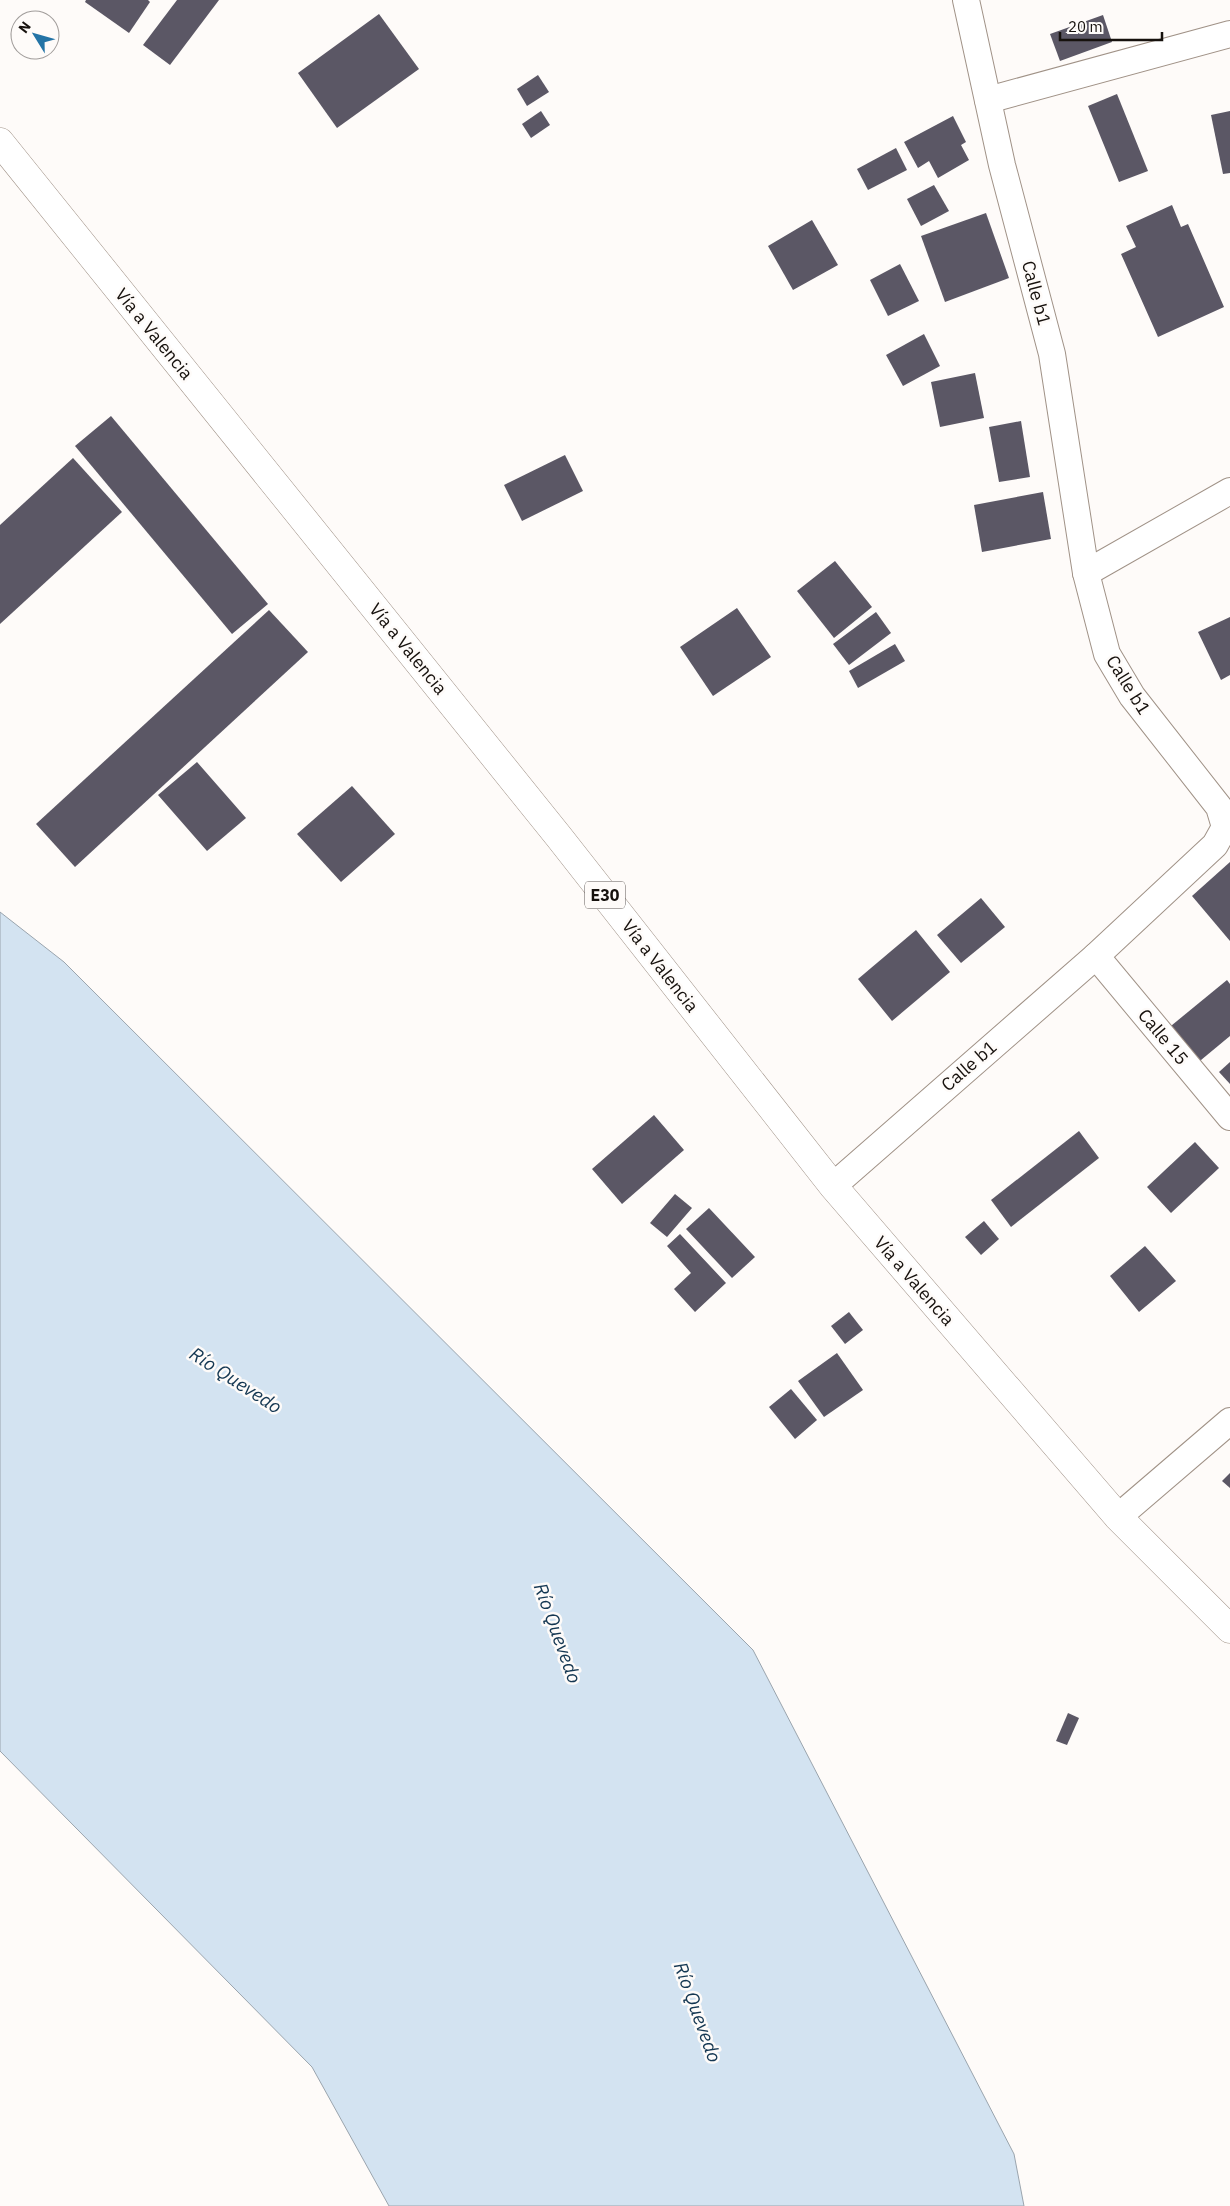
<svg xmlns="http://www.w3.org/2000/svg" width="1230" height="2206" font-family="'IBM Plex Sans',sans-serif">
<style>
.water{fill:#d3e3f1;stroke:#9aa4ad}
.building{fill:#5b5765}
.lines{fill:none;stroke-linecap:round;stroke-linejoin:round}
.minor-casing{stroke:#a09287;stroke-width:28}
.trunk-casing{stroke:#a09287;stroke-width:29}
.minor{stroke:#fff;stroke-width:26}
.trunk{stroke:#fff;stroke-width:28}
.labels{text-anchor:middle;stroke-width:5;stroke-linejoin:round;paint-order:stroke}
.shield{fill:#fefbf9;stroke:#5c5754;stroke-width:1}
.shield-label{font-size:16px;font-weight:bold;fill:#16110d}
.street-label{font-size:18px;fill:#16110d;stroke:#fefbf9}
.water-label{font-size:19px;font-style:italic;fill:#143752;stroke:#fefbf9}
</style>
<rect width="100%" height="100%" fill="#fefbf9"/>
<polygon class="water" points="0,912 64,962 753,1650 1014,2154 1024,2206 389,2206 312,2067 0,1751"/>
<g class="building">
<polygon points="86,0 148,0 150,2 129,33 85,2"/>
<polygon points="177,0 219,0 170,65 143,45"/>
<polygon points="379,14 419,69 337,128 298,73"/>
<polygon points="1103,15 1112,42 1060,61 1050,34"/>
<polygon points="538,75 549,92 527,106 517,89"/>
<polygon points="1117,94 1148,171 1119,182 1088,106"/>
<polygon points="541,111 550,125 531,138 522,124"/>
<polygon points="1230,111 1230,173 1223,174 1211,115"/>
<polygon points="953,116 966,142 961,145 969,160 938,178 929,161 918,168 904,142"/>
<polygon points="896,148 907,170 868,190 857,169"/>
<polygon points="934,185 949,211 921,226 907,199"/>
<polygon points="1172,205 1181,227 1188,224 1224,307 1158,337 1121,254 1136,247 1126,226"/>
<polygon points="986,213 1009,278 945,302 921,236"/>
<polygon points="812,220 838,265 793,290 768,246"/>
<polygon points="900,264 919,301 888,316 870,280"/>
<polygon points="924,334 940,366 903,386 886,355"/>
<polygon points="975,373 984,418 940,427 931,382"/>
<polygon points="111,416 268,604 232,634 75,446"/>
<polygon points="1021,421 1030,477 999,482 989,427"/>
<polygon points="565,455 583,491 522,521 504,485"/>
<polygon points="73,458 122,512 0,624 0,525"/>
<polygon points="1043,492 1051,539 982,552 974,505"/>
<polygon points="835,561 872,607 834,638 797,591"/>
<polygon points="737,608 771,657 713,696 680,647"/>
<polygon points="269,610 308,652 75,867 36,824"/>
<polygon points="876,612 891,633 849,665 833,644"/>
<polygon points="1230,617 1230,675 1221,680 1198,632"/>
<polygon points="895,644 905,661 858,688 849,671"/>
<polygon points="197,762 246,818 207,851 158,795"/>
<polygon points="352,786 395,834 341,882 297,834"/>
<polygon points="1230,862 1230,941 1192,896"/>
<polygon points="981,898 1005,927 961,963 937,935"/>
<polygon points="916,930 950,972 892,1021 858,979"/>
<polygon points="1227,980 1230,984 1230,1036 1195,1065 1166,1030"/>
<polygon points="1230,1062 1230,1084 1219,1072"/>
<polygon points="654,1115 684,1150 622,1204 592,1169"/>
<polygon points="1079,1131 1099,1158 1011,1227 991,1200"/>
<polygon points="1195,1142 1219,1168 1171,1213 1147,1187"/>
<polygon points="675,1194 692,1208 667,1237 650,1223"/>
<polygon points="709,1208 755,1257 732,1278 686,1229"/>
<polygon points="984,1221 999,1239 981,1255 965,1237"/>
<polygon points="680,1234 726,1283 695,1312 674,1289 691,1273 667,1246"/>
<polygon points="1145,1246 1176,1281 1139,1312 1110,1276"/>
<polygon points="849,1312 863,1330 845,1344 831,1326"/>
<polygon points="837,1353 863,1390 824,1417 798,1381"/>
<polygon points="791,1389 817,1420 795,1439 769,1407"/>
<polygon points="1230,1473 1230,1488 1222,1481"/>
<polygon points="1068,1713 1079,1718 1067,1745 1056,1741"/>
</g>
<g class="lines">
<defs>
<g id="minor">
<polyline points="988,100 1230,34"/>
<polyline points="1086,573 1230,491"/>
<polyline points="1096,956 1230,1117"/>
<polyline points="833,1186 1096,956 1215,845 1225,827 1219,807 1132,696 1107,654 1086,573 1052,354 1002,165 966,0"/>
<polyline points="1118,1517 1230,1421"/>
</g>
<polyline id="trunk" points="0,142 559,837 833,1186 1118,1517 1230,1629"/>
</defs>
<use href="#minor" class="minor-casing"/>
<use href="#trunk" class="trunk-casing"/>
<use href="#minor" class="minor"/>
<use href="#trunk" class="trunk"/>
</g>
<g class="labels">
<rect class="shield" x="585" y="881.5" width="40" height="27" rx="4"/>
<g class="shield-label">
<text x="605" y="901">E30</text>
</g>
<g class="street-label">
<text transform="translate(1036 293) rotate(75)" y="6">Calle b1</text>
<text transform="translate(154 334) rotate(51)" y="6">Vía a Valencia</text>
<text transform="translate(408 649) rotate(51)" y="6">Vía a Valencia</text>
<text transform="translate(1128 685) rotate(58)" y="6">Calle b1</text>
<text transform="translate(660 966) rotate(52)" y="6">Vía a Valencia</text>
<text transform="translate(1163 1037) rotate(50)" y="6">Calle 15</text>
<text transform="translate(969 1066) rotate(-41)" y="6">Calle b1</text>
<text transform="translate(914 1281) rotate(49)" y="6">Vía a Valencia</text>
</g>
<g class="water-label">
<text transform="translate(236 1380) rotate(33)" y="7">Río Quevedo</text>
<text transform="translate(558 1633) rotate(70)" y="7">Río Quevedo</text>
<text transform="translate(698 2012) rotate(70)" y="7">Río Quevedo</text>
</g>
</g>
<g transform="translate(35 35) rotate(307)"><circle r="24" fill="#fefbf9" stroke="#a19d9b"/>
<path d="M0-4L9 19L0 12L-9 19Z" fill="#2474a6"/>
<text y="-8" font-size="14" font-weight="bold" text-anchor="middle" fill="#16110d">N</text>
</g>
<path d="M1060 32v8h102v-8" fill="none" stroke="#16110d" stroke-width="2.5"/>
<text x="1068" y="32" font-size="15" fill="#16110d" stroke="#fefbf9" stroke-width="4" paint-order="stroke">20 m</text>
</svg>
